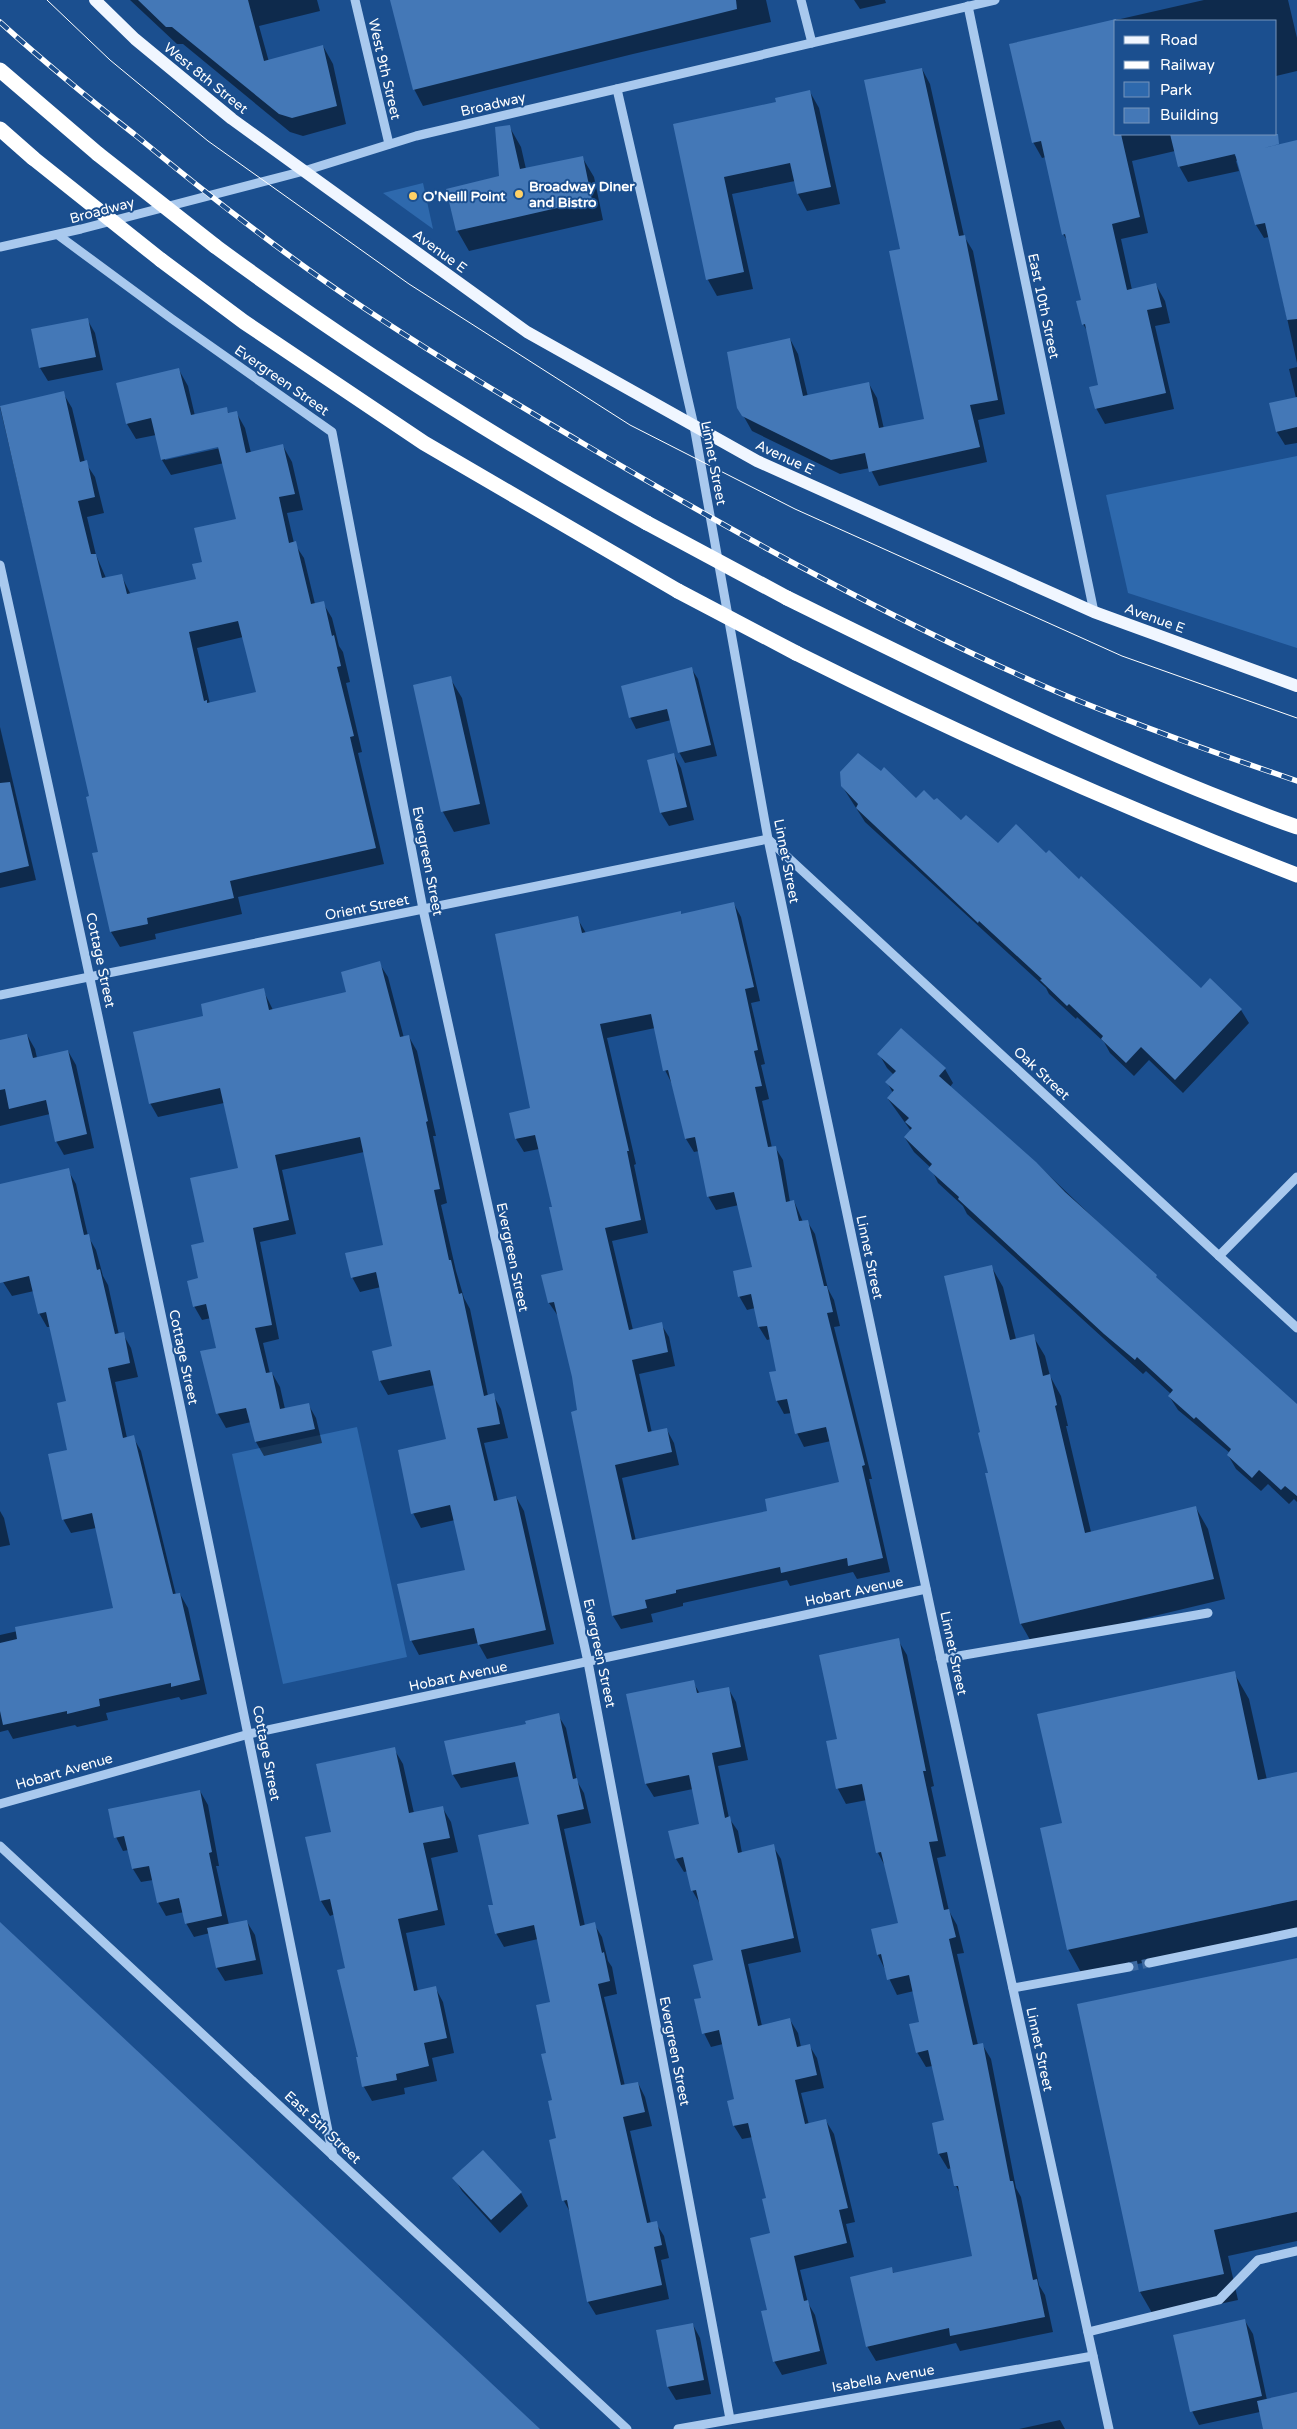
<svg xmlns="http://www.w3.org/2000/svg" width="1297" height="2429" font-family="'Varela Round',sans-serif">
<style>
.green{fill:#2e69ad}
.shadow{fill:#0007;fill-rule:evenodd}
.building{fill:#4478b7;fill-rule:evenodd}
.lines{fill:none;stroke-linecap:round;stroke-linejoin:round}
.minor-tunnel{stroke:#3d69a0;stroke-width:9;stroke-dasharray:9 4.5;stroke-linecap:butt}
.minor{stroke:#a9c9ee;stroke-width:9}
.major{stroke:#f0f6ff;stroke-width:12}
.highway{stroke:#fff;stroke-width:15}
.tram{stroke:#fff;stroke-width:1}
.rail-casing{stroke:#fff;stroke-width:5.5}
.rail{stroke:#1b4f8f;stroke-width:4;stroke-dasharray:11;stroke-linecap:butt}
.highway-bridge{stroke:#fff;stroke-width:15}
.poi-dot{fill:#ffd166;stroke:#1b4f8f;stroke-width:2}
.labels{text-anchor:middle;stroke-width:4;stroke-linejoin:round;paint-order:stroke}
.street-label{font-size:14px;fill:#fff;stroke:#1b4f8f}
.poi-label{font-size:14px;font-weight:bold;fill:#fff;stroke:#1b4f8f;text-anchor:start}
</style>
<rect width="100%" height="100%" fill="#1b4f8f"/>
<g class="green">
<polygon points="423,183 433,229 383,193"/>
<polygon points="1297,456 1297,648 1128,593 1106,495"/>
<polygon points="357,1427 407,1657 283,1684 232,1454"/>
</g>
<g class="shadow">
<polygon points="130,0 317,0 320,11 259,26 269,62 323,46 333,64 346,124 303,136 290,132 183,44 177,44"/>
<polygon points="392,0 766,0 771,22 633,54 423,106 414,89"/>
<polygon points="854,0 885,0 886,3 860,9"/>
<polygon points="1204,0 1288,0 1297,38 1297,71 1276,76 1276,21 1116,21 1116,134 1230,134 1235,156 1297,142 1297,363 1269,237 1264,238 1256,225 1238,160 1236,161 1239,171 1188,182 1179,166 1175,151 1132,161 1148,233 1121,239 1132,290 1156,285 1165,301 1170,323 1155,326 1174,409 1105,424 1096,408 1099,386 1088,332 1083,324 1082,301 1069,243 1063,234 1046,157 1042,158 1033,142 1011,44"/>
<polygon points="922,69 930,84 964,236 973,251 1005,414 978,420 987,462 879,486 870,468 840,474 752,431 739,408 790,339 798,354 808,397 869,384 877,398 884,429 926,420 902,250"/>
<polygon points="810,92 819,108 840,204 807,211 798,194 795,181 732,194 753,289 717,296 708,280 674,125 778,103"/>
<polygon points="509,126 521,147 526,169 582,157 594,177 603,220 469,251 457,230 501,177"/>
<polygon points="87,319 95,333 103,370 48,381 40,368"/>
<polygon points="1297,367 1297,443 1285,445 1277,432 1271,404 1296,398 1289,369"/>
<path d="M179 370 188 386 195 416 226 408 229 414 236 412 245 428 251 453 283 446 292 462 303 510 287 513 294 543 304 558 315 604 323 603 332 618 339 646 343 652 350 682 346 683 362 752 358 753 384 864 238 897 242 914 155 934 156 939 120 947 111 932 94 854 99 853 91 797 0 407 63 393 72 408 85 462 95 477 104 513 87 517 96 555 106 578 121 575 131 595 197 580 203 563 237 520 224 463 171 475 162 460 156 435 136 439 127 424ZM224 444 225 447 165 460V458ZM243 637 257 693 210 704 197 648Z"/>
<polygon points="691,668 698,679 717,756 685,763 679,752 671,720 636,729 630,717"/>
<polygon points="450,678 462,698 490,824 454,832 443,812 414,686"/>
<polygon points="0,727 36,880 0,888"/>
<polygon points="674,755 681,768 694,820 669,826 661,813 648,761"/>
<polygon points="842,786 934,802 998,845 1046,855 1201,990 1241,1010 1249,1023 1183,1093 1149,1060 1134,1076 1110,1053 1104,1042 1077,1017 1076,1019 1049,994 1046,988 865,822"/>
<path d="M734 904 741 917 760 1001 751 1003 765 1064 761 1065 769 1099 762 1101 772 1148 775 1147 783 1160 790 1202 794 1201 803 1222 807 1221 815 1234 828 1289 834 1300 840 1326 834 1327 872 1479H869L890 1572 857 1579 853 1572 790 1586 787 1580 683 1603V1606L651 1614 653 1622 621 1629 613 1616 573 1377 558 1316 549 1303 565 1270 553 1208 539 1149 524 1152 516 1139 531 1109 577 918 586 933 680 912 682 915ZM655 1028 665 1070 672 1084 686 1139 694 1152 699 1151 708 1196 716 1210 739 1205 754 1268 739 1296 747 1310 755 1308 759 1327 767 1340 771 1339 778 1372 771 1373 777 1401 784 1414 792 1413 797 1433 804 1447 831 1441 840 1483 769 1512 636 1541 622 1478 679 1465 674 1443 667 1430 652 1433 639 1374 675 1366 669 1337 661 1324 633 1330 612 1241 648 1233 634 1165 636 1164 607 1038Z"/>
<polygon points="379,963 388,977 404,1038 409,1037 417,1051 436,1136 433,1136 447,1203 441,1205 456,1271 464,1298 470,1309 488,1396 493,1395 501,1409 508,1438 484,1443 498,1501 516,1497 524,1511 554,1644 487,1659 478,1643 419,1655 411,1640 466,1571 455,1520 421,1528 413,1513 447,1440 435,1385 388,1395 380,1381 373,1352 394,1347 381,1287 360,1292 352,1277 385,1246 364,1152 282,1170 296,1234 260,1242 279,1339 263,1343 270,1374 272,1373 280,1387 285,1409 308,1404 316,1418 322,1443 264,1456 256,1442 251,1422 226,1428 218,1414 202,1352 217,1349 211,1318 202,1320 194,1306 206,1243 239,1169 224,1103 158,1117 150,1103 205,1016 263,990 273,1010 348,993"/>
<polygon points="27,1035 35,1049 37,1058 68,1051 76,1065 94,1148 64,1155 56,1141 50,1114 0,1126 0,1041"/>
<polygon points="879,1054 945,1069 953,1083 950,1087 1036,1163 1190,1310 1297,1405 1297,1502 1294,1499 1289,1504 1268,1484 1261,1491 1236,1469 1228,1455 1230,1453 1178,1410 1169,1396 1171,1394 1146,1371 1143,1374 1114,1348 967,1214 963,1206 938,1183 931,1168 914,1152 905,1138 911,1131 888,1099 893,1093 887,1082 894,1075 887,1068"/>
<polygon points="68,1170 76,1184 88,1236 96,1250 103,1276 108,1285 119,1335 123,1334 131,1348 138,1377 115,1382 127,1438 133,1437 141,1451 176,1595 180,1594 188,1608 207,1694 181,1700 179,1697 106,1713 108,1720 77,1727 75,1725 13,1739 8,1730 0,1732 0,1635 115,1609 96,1528 71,1533 63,1519 68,1451 68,1402 51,1327 47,1327 39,1313 34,1291 12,1296 3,1282 0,1266 0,1185"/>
<polygon points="991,1266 1003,1287 1016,1339 1033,1336 1045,1356 1050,1376 1061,1396 1068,1426 1066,1426 1091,1532 1196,1508 1208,1529 1225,1599 1033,1645 1021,1624 986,1474 989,1474 982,1433"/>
<polygon points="0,1511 4,1518 10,1545 0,1547"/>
<polygon points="898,1640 907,1655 934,1786 931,1787 946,1856 937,1858 949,1911 957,1925 964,1953 957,1954 978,2045 982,2044 991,2059 1016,2188 1021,2197 1039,2285 1045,2295 1053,2332 960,2351 956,2343 876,2361 867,2346 891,2268 894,2274 974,2257 961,2195 956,2186 952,2168 948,2169 939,2154 945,2121 933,2066 926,2067 917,2052 921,2023 914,1991 897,1995 878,1955 873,1930 899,1924 885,1866 878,1853 867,1800 846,1804 838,1789 828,1742 839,1740"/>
<polygon points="1234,1673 1249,1699 1267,1780 1297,1773 1297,1929 1083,1976 1068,1949 1063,1824"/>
<polygon points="693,1682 700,1694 728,1688 736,1702 748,1760 718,1766 729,1818 738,1831 742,1853 773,1846 781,1859 801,1952 748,1964 762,2026 790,2020 798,2033 801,2047 809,2045 817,2058 824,2088 801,2093 809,2125 826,2121 834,2134 855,2222 846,2224 854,2257 800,2270 808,2303 815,2315 827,2364 782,2375 774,2361 768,2311 771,2234 767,2199 753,2137 742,2139 734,2126 736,2100 723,2044 711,2047 704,2033 702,1999 714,1961 700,1904 692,1890 688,1871 684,1872 676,1859 700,1825 693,1789 654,1797 646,1784 627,1695"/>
<polygon points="558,1715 566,1728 577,1781 584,1793 591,1823 564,1829 585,1926 594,1924 602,1937 608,1961 612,1967 617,1994 604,1997 625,2086 638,2083 645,2097 652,2126 630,2131 651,2224 656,2223 664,2236 669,2258 661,2260 669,2299 596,2315 588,2302 571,2214 564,2201 550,2141 558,2139 548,2053 551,2003 538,1939 504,1947 496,1933 494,1905 530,1825 520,1776 461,1788 453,1775 446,1742 527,1725"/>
<polygon points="394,1749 403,1764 414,1813 442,1807 451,1822 458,1852 431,1858 445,1925 406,1933 418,1991 435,1987 443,2002 454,2053 432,2058 437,2081 404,2088 405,2094 372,2101 364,2087 347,1969 335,1914 330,1916 321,1901 307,1838 332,1833"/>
<polygon points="200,1791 208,1805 219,1866 216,1866 229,1925 247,1922 255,1935 263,1974 225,1981 217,1968 210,1933 194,1937 186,1923 184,1912 166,1916 158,1902 153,1880 141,1882 133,1869 129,1850 123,1851 116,1837"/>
<polygon points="1297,1959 1297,2241 1228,2256 1238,2300 1155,2318 1140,2292"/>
<polygon points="454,2178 521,2193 528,2206 500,2233 462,2191"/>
<polygon points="1245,2321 1253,2334 1267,2400 1297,2394 1297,2429 1264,2429 1260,2412 1199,2425 1192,2411"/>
<polygon points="693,2325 700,2338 711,2394 676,2400 668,2387"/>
<polygon points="1060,2420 1065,2429 1019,2429"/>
</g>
<g class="building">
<polygon points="138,0 248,0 264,61 323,45 337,106 292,118 279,114 172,27 166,27"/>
<polygon points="390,0 736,0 737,9 413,90"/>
<polygon points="1116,19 1116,134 1121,134 1140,217 1112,224 1127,290 1156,283 1162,307 1147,310 1166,393 1095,409 1089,387 1098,385 1085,324 1082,325 1076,301 1081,300 1065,234 1062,235 1041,141 1032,143 1009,44"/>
<polygon points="922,68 959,236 965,235 998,400 970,405 980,447 869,472 865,453 831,460 742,416 737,408 727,352 790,338 803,396 869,382 879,428 924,419 889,251 900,249 864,80"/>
<polygon points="810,90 831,187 797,194 790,163 724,177 744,272 706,280 673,124 776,102 775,98"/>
<polygon points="510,125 520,169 583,156 592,200 456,231 446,189 499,176 495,127"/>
<polygon points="1170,134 1278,134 1279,144 1264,148 1297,140 1297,319 1287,320 1265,223 1255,225 1235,154 1178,167"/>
<polygon points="88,318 96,357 39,368 31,329"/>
<path d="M179 368 191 415 227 407 228 413 237 411 246 453 283 444 295 494 279 497 289 543 296 541 311 604 324 601 332 636 334 635 341 666 337 667 354 736 350 737 376 848 230 881 234 898 147 918 148 924 110 932 92 853 98 852 86 797 89 796 0 406 64 391 80 462 87 460 95 497 78 501 91 554H96L102 578 122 574 127 594 196 579 192 564 202 562 194 528 236 519 218 447 161 460 151 418 126 424 116 383ZM238 621 256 692 207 703V700L204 701 189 632Z"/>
<polygon points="1297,397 1297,427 1276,432 1269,403"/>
<polygon points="692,667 711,745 678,753 667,709 629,718 621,686"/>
<polygon points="451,676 480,804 441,812 413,685"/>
<polygon points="674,753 687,807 660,813 647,760"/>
<polygon points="858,753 881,771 884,767 916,798 924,790 934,800 937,798 961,820 966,815 998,843 1016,824 1046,853 1049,850 1079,879 1081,876 1201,988 1210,978 1242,1009 1175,1080 1141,1047 1126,1063 1101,1039 1103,1036 1069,1004 1067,1006 1040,980 1042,979 979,921 978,923 856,808 858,804 841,786 840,772"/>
<polygon points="10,782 29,866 0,873 0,783"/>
<path d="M734 902 754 987 745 989 758 1050 754 1051 762 1086 755 1087 768 1147 776 1146 786 1202 794 1200 799 1221 808 1220 824 1286H827L833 1312 827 1313 865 1465 862 1466 883 1558 848 1566 847 1558 781 1573 780 1567 676 1590V1593L645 1600 647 1608 612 1616 571 1412 577 1410 572 1377 554 1302 548 1303 541 1275 563 1270 549 1207H552L535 1135 515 1139 509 1113 530 1108 495 934 578 916 582 933 681 911V914ZM651 1014 663 1071 668 1070 685 1139 695 1137 707 1197 734 1192 752 1267 733 1271 738 1297 751 1294 758 1327 767 1326 776 1371 769 1372 776 1401 787 1399 795 1434 826 1427 839 1482 765 1499 767 1511 632 1540 615 1465 672 1452 667 1428 648 1432 632 1360 668 1352 662 1322 629 1330 605 1228 641 1220 627 1151H629L600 1024Z"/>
<polygon points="380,961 400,1037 409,1035 428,1121 426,1122 440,1189 434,1190 449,1260 451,1260 459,1294 462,1293 484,1396 494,1393 500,1424 477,1428 494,1501 516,1496 546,1630 478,1645 474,1628 410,1641 397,1584 465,1570 450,1505 411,1514 398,1450 446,1439 430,1370 379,1381 372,1351 392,1346 376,1272 351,1278 345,1253 383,1245 360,1137 275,1155 289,1220 253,1228 272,1325 255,1328 266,1373 272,1372 280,1409 309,1403 315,1429 255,1442 246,1408 216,1414 200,1351 216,1348 206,1304 193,1307 187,1281 198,1278 191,1245 204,1242 190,1178 238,1168 220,1088 149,1104 133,1032 203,1016 201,1004 264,988 269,1010 346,992 341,972"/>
<polygon points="901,1028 946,1068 939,1076 1036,1162 1065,1192 1157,1275 1156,1277 1297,1404 1297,1496 1285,1486 1281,1490 1259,1470 1252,1478 1227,1455 1231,1449 1196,1417 1194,1419 1168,1396 1173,1390 1137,1357 1135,1360 1104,1334 958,1199 959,1197 928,1169 932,1164 904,1137 912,1128 905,1122 909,1118 887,1098 894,1090 885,1082 896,1071 877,1054"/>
<polygon points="27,1034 33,1058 68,1050 87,1134 55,1142 46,1100 9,1109 5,1089 0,1090 0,1040"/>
<polygon points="69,1168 84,1235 89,1234 97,1270 100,1269 115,1334 124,1332 130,1363 108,1368 123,1438 134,1435 173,1594 180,1593 200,1680 171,1687 171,1683 99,1699 100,1706 67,1714 67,1711 3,1725 0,1711 0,1643 17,1639 15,1627 113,1608 92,1513 62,1520 48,1454 67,1450 57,1403 66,1401 46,1312 38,1314 29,1276 0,1283 0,1184"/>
<polygon points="992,1265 1010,1340 1034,1334 1043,1376 1050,1374 1057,1405 1055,1406 1085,1533 1196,1506 1214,1579 1020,1624 985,1473 988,1473 978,1433 980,1432 944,1276"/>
<polygon points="899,1638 926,1771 923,1771 938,1841 929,1842 944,1910 949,1909 956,1937 949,1939 973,2045 983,2043 1010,2181 1013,2181 1033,2280 1037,2279 1045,2317 950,2336 949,2328 866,2347 850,2277 892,2267 893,2273 972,2256 958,2186 954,2186 947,2152 938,2154 932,2123 944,2120 928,2050 916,2053 909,2024 919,2022 909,1975 887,1980 881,1954 877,1955 871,1929 898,1923 881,1852 876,1853 862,1784 836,1789 826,1741 837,1739 819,1655"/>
<polygon points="1235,1671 1258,1780 1297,1772 1297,1900 1067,1950 1040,1828 1062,1823 1037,1714"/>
<polygon points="694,1680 697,1693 729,1687 741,1747 712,1753 725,1818 730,1816 738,1853 774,1844 794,1938 741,1950 758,2026 790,2018 797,2047 810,2044 817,2075 795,2080 805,2124 826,2119 848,2208 839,2210 847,2243 794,2256 804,2301 808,2300 820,2351 773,2362 761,2311 767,2310 750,2238 770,2233 762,2199 766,2198 748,2123 733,2126 727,2101 734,2099 719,2030 702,2034 694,1999 701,1998 693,1965 713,1960 696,1890 691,1891 683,1857 675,1859 668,1831 699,1824 689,1775 645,1784 626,1694"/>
<polygon points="559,1713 573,1779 577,1778 584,1809 557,1815 580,1926 595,1922 602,1953 604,1952 610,1981 598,1984 621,2085 638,2082 645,2112 623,2117 647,2223 657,2221 662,2245 654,2247 662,2285 587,2302 567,2200 562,2201 549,2140 556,2138 548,2101 552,2100 541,2054 546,2053 536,2005 550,2002 534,1925 495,1934 488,1905 493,1905 478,1835 529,1824 515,1762 452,1775 444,1741 526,1724 525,1721"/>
<polygon points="395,1747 409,1813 443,1806 450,1838 423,1843 438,1910 398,1919 414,1991 436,1986 447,2038 424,2043 429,2066 396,2074 397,2080 362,2087 356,2057 358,2057 337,1970 345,1968 330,1899 320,1901 305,1837 331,1832 316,1764"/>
<polygon points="200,1790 212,1852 209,1853 222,1916 185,1924 179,1898 157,1903 149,1866 132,1869 124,1836 114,1838 108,1809"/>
<polygon points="247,1920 256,1960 216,1968 207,1928"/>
<polygon points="0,1922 540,2429 0,2429"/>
<polygon points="1297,1958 1297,2212 1214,2230 1224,2274 1139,2292 1077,2004"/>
<polygon points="483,2150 522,2192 491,2220 452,2178"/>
<polygon points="1245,2319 1262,2396 1190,2412 1173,2335"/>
<polygon points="693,2323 704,2380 667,2387 656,2330"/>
<polygon points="1297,2392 1297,2429 1263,2429 1257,2401"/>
</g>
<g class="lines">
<polyline class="minor-tunnel" points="1129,1967 1149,1963"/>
<g class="minor">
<polyline points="355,0 389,144"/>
<polyline points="801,0 812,43"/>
<polyline points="968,6 1094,612"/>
<polyline points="617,89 694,426 768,839 801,996 941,1659 1109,2429"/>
<polyline points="58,235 172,319 332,432 423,909 588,1662 730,2419"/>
<polyline points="0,247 81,229 304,171 416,136 995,0"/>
<path d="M0 565C117 1094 227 1625 333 2156"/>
<polyline points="0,995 768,839 1297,1328"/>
<polyline points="1219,1256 1297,1177"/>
<polyline points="941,1659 1208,1613"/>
<polyline points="0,1804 249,1734 926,1589"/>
<polyline points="0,1846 627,2429"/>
<polyline points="1149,1963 1297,1932"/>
<polyline points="1013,1988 1129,1967"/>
<polyline points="1088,2332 1219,2300 1258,2260 1297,2251"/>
<polyline points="678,2429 1093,2356"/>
</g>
<polyline class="major" points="95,0 135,39 232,119 527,332 757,461 1094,612 1297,686"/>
<g class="highway">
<polyline points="0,70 98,154"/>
<polyline points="0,129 33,158"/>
<path d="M215 246C353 348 497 439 647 523"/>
<polyline points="161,260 244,322 424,443 678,591"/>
<path d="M787 598C954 680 1121 764 1297 827"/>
<path d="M796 653C960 735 1126 809 1297 875"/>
</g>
<polyline class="tram" points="47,0 110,60 208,141 409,284 630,425 795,509 1122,656 1297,718"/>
<defs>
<path id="rail" d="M0 22C43 61 88 98 134 134 208 195 284 255 364 308 436 356 510 400 584 444 738 535 897 623 1062 694 1139 726 1218 754 1297 781"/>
</defs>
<use href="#rail" class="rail-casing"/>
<use href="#rail" class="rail"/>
<g class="highway-bridge">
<polyline points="98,154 215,246"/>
<polyline points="33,158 161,260"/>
<polyline points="647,523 787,598"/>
<polyline points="678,591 796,653"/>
</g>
</g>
<g class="poi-dot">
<circle cx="519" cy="194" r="5"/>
<circle cx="413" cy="196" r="5"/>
</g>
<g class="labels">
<g class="street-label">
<text transform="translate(385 69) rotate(77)" y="5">West 9th Street</text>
<text transform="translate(206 78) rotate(39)" y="5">West 8th Street</text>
<text transform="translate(493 104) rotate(-13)" y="5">Broadway</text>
<text transform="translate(102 210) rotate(-15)" y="5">Broadway</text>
<text transform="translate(440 251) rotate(36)" y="5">Avenue E</text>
<text transform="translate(1044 306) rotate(78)" y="5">East 10th Street</text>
<text transform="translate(282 380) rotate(35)" y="5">Evergreen Street</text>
<text transform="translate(785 457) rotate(25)" y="5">Avenue E</text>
<text transform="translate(714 463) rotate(79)" y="5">Linnet Street</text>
<text transform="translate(1155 618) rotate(20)" y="5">Avenue E</text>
<text transform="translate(428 861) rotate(79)" y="5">Evergreen Street</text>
<text transform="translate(787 861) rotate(79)" y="5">Linnet Street</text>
<text transform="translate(367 907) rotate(-11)" y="5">Orient Street</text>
<text transform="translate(101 960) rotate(78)" y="5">Cottage Street</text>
<text transform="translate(1042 1073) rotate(43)" y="5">Oak Street</text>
<text transform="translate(513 1257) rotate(78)" y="5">Evergreen Street</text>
<text transform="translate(870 1257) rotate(78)" y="5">Linnet Street</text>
<text transform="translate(184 1357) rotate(78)" y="5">Cottage Street</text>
<text transform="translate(854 1591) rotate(-12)" y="5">Hobart Avenue</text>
<text transform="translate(600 1653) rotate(78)" y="5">Evergreen Street</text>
<text transform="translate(954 1653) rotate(78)" y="5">Linnet Street</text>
<text transform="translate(458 1676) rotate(-12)" y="5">Hobart Avenue</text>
<text transform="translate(267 1753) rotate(79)" y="5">Cottage Street</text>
<text transform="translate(64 1771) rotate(-16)" y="5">Hobart Avenue</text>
<text transform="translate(1040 2049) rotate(78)" y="5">Linnet Street</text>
<text transform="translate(675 2051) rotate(79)" y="5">Evergreen Street</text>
<text transform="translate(323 2127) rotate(43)" y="5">East 5th Street</text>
<text transform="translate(883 2378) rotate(-10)" y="5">Isabella Avenue</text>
</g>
<g class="poi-label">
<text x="529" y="191">Broadway Diner<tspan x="529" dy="16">and Bistro</tspan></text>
<text x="423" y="201">O'Neill Point</text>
</g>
</g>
<rect x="1114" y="20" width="162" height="115" fill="#1b4f8f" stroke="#7695bc"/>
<rect x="1124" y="36" width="25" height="8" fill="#f0f6ff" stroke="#7695bc"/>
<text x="1160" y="45" font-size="15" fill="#ffffff">Road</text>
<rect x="1124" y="61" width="25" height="8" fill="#ffffff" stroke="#7695bc"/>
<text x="1160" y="70" font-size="15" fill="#ffffff">Railway</text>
<rect x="1124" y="82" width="25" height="15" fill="#2e69ad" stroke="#7695bc"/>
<text x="1160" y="95" font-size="15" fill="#ffffff">Park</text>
<rect x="1124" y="108" width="25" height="15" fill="#4478b7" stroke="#7695bc"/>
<text x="1160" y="120" font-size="15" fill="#ffffff">Building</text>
</svg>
